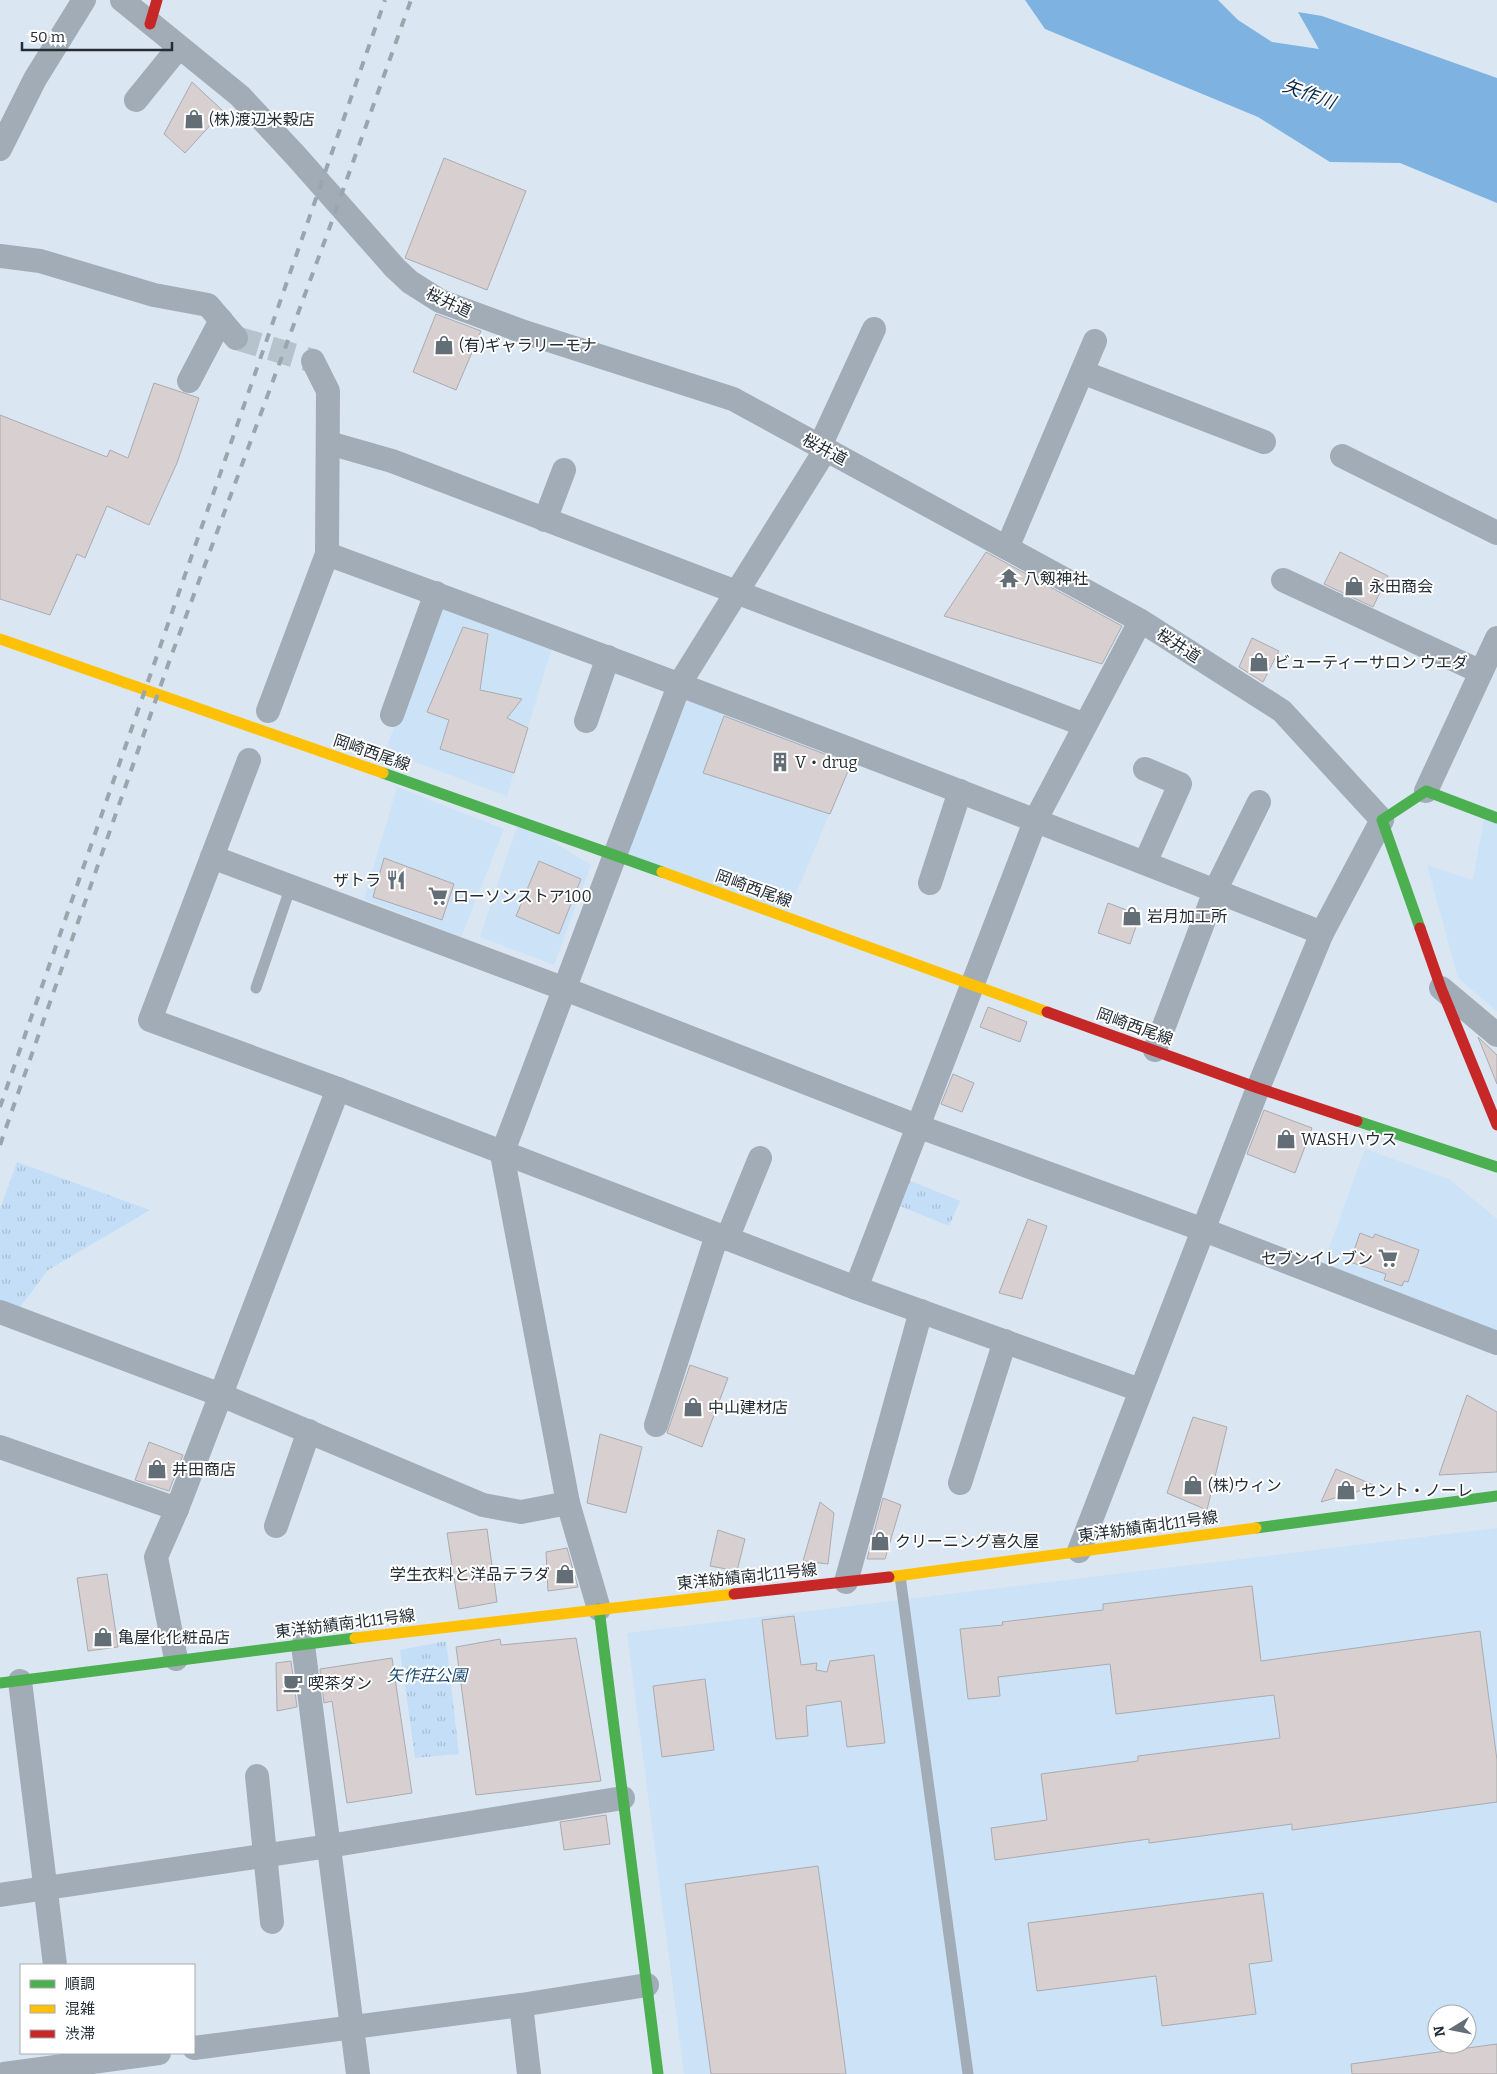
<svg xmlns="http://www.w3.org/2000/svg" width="1497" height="2074" font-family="Bitter,'Noto Sans JP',serif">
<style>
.built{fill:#cce2f6;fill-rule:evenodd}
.park{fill:url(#park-tufts)}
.water{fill:#7eb2e1}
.building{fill:#d7cfd0;stroke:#ababaf}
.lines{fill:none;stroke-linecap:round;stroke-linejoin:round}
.street-tunnel{stroke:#b6c2cc;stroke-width:24;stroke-dasharray:24 12;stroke-linecap:butt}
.lane{stroke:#a1acb6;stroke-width:11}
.street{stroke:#a1acb6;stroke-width:24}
.fast{stroke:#4caf50;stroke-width:11}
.slow{stroke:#ffc107;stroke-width:11}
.jam{stroke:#c62828;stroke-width:11}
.rail{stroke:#9ba5ac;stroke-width:4;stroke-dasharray:9 9;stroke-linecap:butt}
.labels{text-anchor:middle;stroke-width:4;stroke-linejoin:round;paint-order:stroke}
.poi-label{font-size:16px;fill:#242d35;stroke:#fff;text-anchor:start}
.street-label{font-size:16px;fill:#242d35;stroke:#fff}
.park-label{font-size:16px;font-style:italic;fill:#184974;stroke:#fff}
.water-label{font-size:18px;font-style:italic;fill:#0e2b45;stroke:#fff}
</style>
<defs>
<pattern id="park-tufts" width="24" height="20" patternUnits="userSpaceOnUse" patternTransform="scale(1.25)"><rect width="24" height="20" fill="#c3def6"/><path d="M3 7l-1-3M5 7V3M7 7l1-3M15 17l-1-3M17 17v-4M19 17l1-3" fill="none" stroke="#a7bfd4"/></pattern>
</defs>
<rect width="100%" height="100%" fill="#dae7f2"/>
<g class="built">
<polygon points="444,596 555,638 507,796 385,751"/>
<polygon points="680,683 856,751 786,917 615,855"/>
<polygon points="397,787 504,829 461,937 364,899"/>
<polygon points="1485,813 1497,818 1497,1011 1458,978 1427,865 1473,880"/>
<polygon points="519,821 591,865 554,965 480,937"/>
<polygon points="1365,1149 1449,1179 1497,1219 1497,1337 1321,1270"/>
<path d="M1497 1528V2074H684L627 1633ZM1437 2014H1467V2044H1437Z"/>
</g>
<g class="park">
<polygon points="17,1162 150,1210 48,1270 20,1307 0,1300 0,1209"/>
<polygon points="906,1179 960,1201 949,1226 895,1204"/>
<polygon points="446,1641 459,1754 415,1758 400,1650"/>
</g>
<polygon class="water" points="1025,0 1218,0 1238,20 1272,42 1319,49 1298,12 1322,16 1497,78 1497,203 1400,163 1330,162 1258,117 1045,29"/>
<g class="building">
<polygon points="192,82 223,111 185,153 164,134"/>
<polygon points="444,158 526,191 487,290 405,258"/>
<polygon points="436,314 481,331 456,390 413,372"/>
<polygon points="154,383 199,398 177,463 149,525 107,506 85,558 77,554 50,615 0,599 0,415 107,457 110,450 128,458"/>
<polygon points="986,552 1122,626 1102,664 944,616"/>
<polygon points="1340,552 1388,576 1373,607 1324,584"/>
<polygon points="463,627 488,634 480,690 522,699 507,718 528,728 514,773 440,749 449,720 427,712"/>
<polygon points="1252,638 1279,651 1263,682 1239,667"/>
<polygon points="724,716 851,764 830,814 703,773"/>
<polygon points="384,858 454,884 442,920 373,897"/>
<polygon points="539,861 581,879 559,934 516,916"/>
<polygon points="1108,903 1140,915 1130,944 1098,933"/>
<polygon points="988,1007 1027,1022 1020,1042 980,1027"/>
<polygon points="1478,1037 1497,1055 1497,1084"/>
<polygon points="953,1074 974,1083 962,1112 941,1104"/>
<polygon points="1264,1110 1312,1128 1295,1173 1247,1154"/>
<polygon points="1028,1219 1047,1226 1022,1299 999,1293"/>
<polygon points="1360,1233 1373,1238 1375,1234 1419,1250 1408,1282 1404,1281 1402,1286 1384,1280 1386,1274 1350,1262"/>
<polygon points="690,1365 728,1378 702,1447 667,1433"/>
<polygon points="1467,1395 1497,1412 1497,1472 1439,1475"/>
<polygon points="1193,1417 1227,1427 1207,1510 1167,1493"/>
<polygon points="600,1434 642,1447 626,1513 587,1503"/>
<polygon points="149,1442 183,1455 169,1491 135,1480"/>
<polygon points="1336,1469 1376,1486 1321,1502"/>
<polygon points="883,1498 901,1505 885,1559 867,1559"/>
<polygon points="820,1502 834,1513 828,1564 803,1561"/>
<polygon points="487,1529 497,1602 459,1609 447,1533"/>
<polygon points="718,1530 745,1539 737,1571 710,1566"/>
<polygon points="567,1548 578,1587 548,1591 546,1552"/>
<polygon points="107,1574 118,1647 88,1651 77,1578"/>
<polygon points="1252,1586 1261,1661 1480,1631 1497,1760 1497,1802 1292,1830 1292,1824 1149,1843 1149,1839 995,1860 991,1828 1047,1820 1041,1774 1138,1761 1138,1756 1280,1738 1274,1695 1116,1714 1110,1664 998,1677 1000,1696 968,1699 960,1629 1003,1625 1002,1622 1103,1610 1103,1604"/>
<polygon points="794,1616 801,1665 817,1663 816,1670 827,1672 830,1661 874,1655 885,1743 847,1747 841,1701 806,1706 808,1736 776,1739 762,1620"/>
<polygon points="576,1638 601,1781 476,1795 456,1647 500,1639 501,1645"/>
<polygon points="392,1658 412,1793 347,1803 332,1701 324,1703 320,1669"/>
<polygon points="291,1661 297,1707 277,1711 276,1663"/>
<polygon points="705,1679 714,1750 662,1757 653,1686"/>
<polygon points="606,1815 610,1844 564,1850 560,1822"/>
<polygon points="818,1866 846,2074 711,2074 685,1884"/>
<polygon points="1263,1893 1272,1961 1249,1964 1256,2014 1162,2026 1156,1976 1037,1991 1028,1923"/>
<polygon points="1497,2044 1497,2074 1352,2074 1351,2064"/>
</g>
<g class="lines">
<polyline class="street-tunnel" points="236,338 313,361"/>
<g class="lane">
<polyline points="256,988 291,886"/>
<polyline points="900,1576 968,2074"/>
</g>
<g class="street">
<polyline points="122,0 240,96 296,156 395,268 410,282 440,301 524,332 733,399 1141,621 1282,711 1382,820 1322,933 1258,1088 1079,1551"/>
<polyline points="136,100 179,47"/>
<polyline points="0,149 35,79 84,0"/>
<polyline points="0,256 40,261 154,295 208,305 236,338"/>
<polyline points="1082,372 1264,442"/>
<polyline points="189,381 221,320"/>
<polyline points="329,443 392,461 1085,725"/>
<polyline points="820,446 874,329"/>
<polyline points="1342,456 1497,533"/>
<polyline points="545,520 564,470"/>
<polyline points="1007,548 1095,341"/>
<path d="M327 554C661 676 992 802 1322 933"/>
<polyline points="1283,580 1481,672"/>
<polyline points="268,711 327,554 328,391 313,361"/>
<polyline points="392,715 436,593"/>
<polyline points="586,721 608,657"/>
<polyline points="249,760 150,1020 338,1089 856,1288 1140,1390"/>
<polyline points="1426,791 1497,638"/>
<polyline points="212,857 565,989 917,1126 1204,1230 1497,1343"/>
<polyline points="1145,863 1180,784 1145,769"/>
<polyline points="930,883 960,791"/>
<polyline points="1441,988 1497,1035"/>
<polyline points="1155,1050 1215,891 1259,802"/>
<polyline points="727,1239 760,1158"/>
<polyline points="856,1288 1036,819 1134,633"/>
<polyline points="0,1312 221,1395 483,1505 521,1512 568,1503"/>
<polyline points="656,1425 717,1235"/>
<polyline points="0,1447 177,1509"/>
<polyline points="960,1483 1005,1341"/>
<polyline points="276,1526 309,1431"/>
<polyline points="846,1582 921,1311"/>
<polyline points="599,1609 568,1503 502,1154 680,683 826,449"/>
<polyline points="303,1645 358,2074"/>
<polyline points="176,1659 156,1557 177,1509 338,1089"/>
<polyline points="20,1681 55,1965"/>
<polyline points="257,1776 272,1922"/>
<polyline points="0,1895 329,1846 623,1798"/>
<polyline points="521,2005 529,2074"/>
<polyline points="194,2048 521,2005 647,1985"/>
<polyline points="4,2074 159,2053"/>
</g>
<g class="fast">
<polyline points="383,773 662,872"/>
<polyline points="1420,928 1382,820 1426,791 1497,818"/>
<polyline points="1357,1121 1497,1167"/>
<polyline points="1256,1528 1497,1496"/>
<polyline points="599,1609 658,2074"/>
<polyline points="0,1683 355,1638"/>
</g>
<g class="slow">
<polyline points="0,639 383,773"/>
<polyline points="662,872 1047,1012"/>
<polyline points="889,1577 1256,1528"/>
<polyline points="355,1638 734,1594"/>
</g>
<g class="jam">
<polyline points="150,24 157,0"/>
<polyline points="1420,928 1441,988 1497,1125"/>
<polyline points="1047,1012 1258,1088 1357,1121"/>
<polyline points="734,1594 889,1577"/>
</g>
<g class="rail">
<polyline points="0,1107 385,0"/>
<polyline points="0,1145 169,662 328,232 411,0"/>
</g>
</g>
<defs>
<symbol id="shop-bare" viewBox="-9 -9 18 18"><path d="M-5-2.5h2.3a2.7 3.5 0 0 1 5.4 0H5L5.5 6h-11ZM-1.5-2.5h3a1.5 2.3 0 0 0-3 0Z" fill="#646e77" stroke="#fff" stroke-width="2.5" paint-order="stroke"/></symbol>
<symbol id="temple-bare" viewBox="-9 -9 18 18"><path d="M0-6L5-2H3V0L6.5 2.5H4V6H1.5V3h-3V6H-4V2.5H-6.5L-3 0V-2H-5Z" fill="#646e77" stroke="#fff" stroke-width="2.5" paint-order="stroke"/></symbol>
<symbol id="building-bare" viewBox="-9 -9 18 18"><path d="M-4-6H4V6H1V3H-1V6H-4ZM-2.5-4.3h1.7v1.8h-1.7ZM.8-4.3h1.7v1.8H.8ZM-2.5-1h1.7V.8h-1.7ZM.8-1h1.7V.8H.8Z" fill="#646e77" stroke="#fff" stroke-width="2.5" paint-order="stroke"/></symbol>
<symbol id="restaurant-bare" viewBox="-9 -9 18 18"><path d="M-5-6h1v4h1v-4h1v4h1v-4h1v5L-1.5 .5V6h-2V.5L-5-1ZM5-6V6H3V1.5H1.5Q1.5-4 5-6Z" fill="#646e77" stroke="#fff" stroke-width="2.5" paint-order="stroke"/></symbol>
<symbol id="supermarket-bare" viewBox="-9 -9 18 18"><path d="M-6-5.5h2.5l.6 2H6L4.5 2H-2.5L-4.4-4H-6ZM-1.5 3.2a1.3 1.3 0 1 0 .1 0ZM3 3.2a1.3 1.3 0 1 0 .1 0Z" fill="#646e77" stroke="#fff" stroke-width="2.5" paint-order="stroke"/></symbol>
<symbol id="cafe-bare" viewBox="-9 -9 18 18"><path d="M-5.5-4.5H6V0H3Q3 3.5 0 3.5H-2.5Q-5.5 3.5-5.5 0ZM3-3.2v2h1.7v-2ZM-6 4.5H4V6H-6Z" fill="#646e77" stroke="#fff" stroke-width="2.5" paint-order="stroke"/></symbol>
</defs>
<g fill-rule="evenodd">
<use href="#shop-bare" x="180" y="105" width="28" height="28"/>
<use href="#shop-bare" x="430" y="331" width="28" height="28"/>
<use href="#temple-bare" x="995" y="564" width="28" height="28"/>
<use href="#shop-bare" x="1340" y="572" width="28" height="28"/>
<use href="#shop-bare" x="1245" y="648" width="28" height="28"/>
<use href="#building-bare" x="766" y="748" width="28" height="28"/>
<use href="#restaurant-bare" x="382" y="866" width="28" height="28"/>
<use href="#supermarket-bare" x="424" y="882" width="28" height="28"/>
<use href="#shop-bare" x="1118" y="902" width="28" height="28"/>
<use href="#shop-bare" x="1272" y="1125" width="28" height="28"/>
<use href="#supermarket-bare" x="1374" y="1244" width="28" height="28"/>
<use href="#shop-bare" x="679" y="1393" width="28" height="28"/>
<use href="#shop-bare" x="143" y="1455" width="28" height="28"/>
<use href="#shop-bare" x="1179" y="1471" width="28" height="28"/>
<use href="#shop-bare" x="1332" y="1476" width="28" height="28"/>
<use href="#shop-bare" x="866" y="1527" width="28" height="28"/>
<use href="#shop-bare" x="551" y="1560" width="28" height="28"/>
<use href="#shop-bare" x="89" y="1623" width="28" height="28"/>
<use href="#cafe-bare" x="279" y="1669" width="28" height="28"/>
</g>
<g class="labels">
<g class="poi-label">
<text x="209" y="125">(株)渡辺米穀店</text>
<text x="459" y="351">(有)ギャラリーモナ</text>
<text x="1024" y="584">八剱神社</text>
<text x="1369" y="592">永田商会</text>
<text x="1274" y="668">ビューティーサロン ウエダ</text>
<text x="795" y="768">V・drug</text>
<text x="381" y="886" text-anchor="end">ザトラ</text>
<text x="453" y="902">ローソンストア100</text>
<text x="1147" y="922">岩月加工所</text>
<text x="1301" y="1145">WASHハウス</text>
<text x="1373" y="1264" text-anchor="end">セブンイレブン</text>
<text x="708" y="1413">中山建材店</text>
<text x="172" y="1475">井田商店</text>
<text x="1208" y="1491">(株)ウィン</text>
<text x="1361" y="1496">セント・ノーレ</text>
<text x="895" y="1547">クリーニング喜久屋</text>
<text x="550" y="1580" text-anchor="end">学生衣料と洋品テラダ</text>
<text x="118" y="1643">亀屋化化粧品店</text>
<text x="308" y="1689">喫茶ダン</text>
</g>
<g class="street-label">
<text transform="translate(449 302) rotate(25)" y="6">桜井道</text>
<text transform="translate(825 449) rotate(28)" y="6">桜井道</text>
<text transform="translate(1179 645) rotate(33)" y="6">桜井道</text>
<text transform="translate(372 752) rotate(19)" y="6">岡崎西尾線</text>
<text transform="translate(754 888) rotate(20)" y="6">岡崎西尾線</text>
<text transform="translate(1135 1026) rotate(20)" y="6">岡崎西尾線</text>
<text transform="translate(1148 1526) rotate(-8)" y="6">東洋紡績南北11号線</text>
<text transform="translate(747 1576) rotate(-6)" y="6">東洋紡績南北11号線</text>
<text transform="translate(345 1623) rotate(-7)" y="6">東洋紡績南北11号線</text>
</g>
<g class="park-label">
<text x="427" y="1681">矢作荘公園</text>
</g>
<g class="water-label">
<text transform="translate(1309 94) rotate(20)" y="6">矢作川</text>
</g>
</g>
<rect x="20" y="1964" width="175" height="90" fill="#ffffff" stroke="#a7abae"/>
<rect x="30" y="1980" width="25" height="8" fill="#4caf50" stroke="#a7abae"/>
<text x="65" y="1989" font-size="15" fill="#242d35">順調</text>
<rect x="30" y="2005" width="25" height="8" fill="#ffc107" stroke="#a7abae"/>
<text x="65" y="2014" font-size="15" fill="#242d35">混雑</text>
<rect x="30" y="2030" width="25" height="8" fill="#c62828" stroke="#a7abae"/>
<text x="65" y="2039" font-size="15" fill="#242d35">渋滞</text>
<g transform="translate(1452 2029) rotate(260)"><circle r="24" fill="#ffffff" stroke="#a7abae"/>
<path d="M0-4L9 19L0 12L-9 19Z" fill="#646e77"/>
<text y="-8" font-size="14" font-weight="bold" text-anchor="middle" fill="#242d35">N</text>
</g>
<path d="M22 42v8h150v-8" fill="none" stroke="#242d35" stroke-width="2.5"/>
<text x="30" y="42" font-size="15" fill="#242d35" stroke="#ffffff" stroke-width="4" paint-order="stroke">50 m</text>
</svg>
